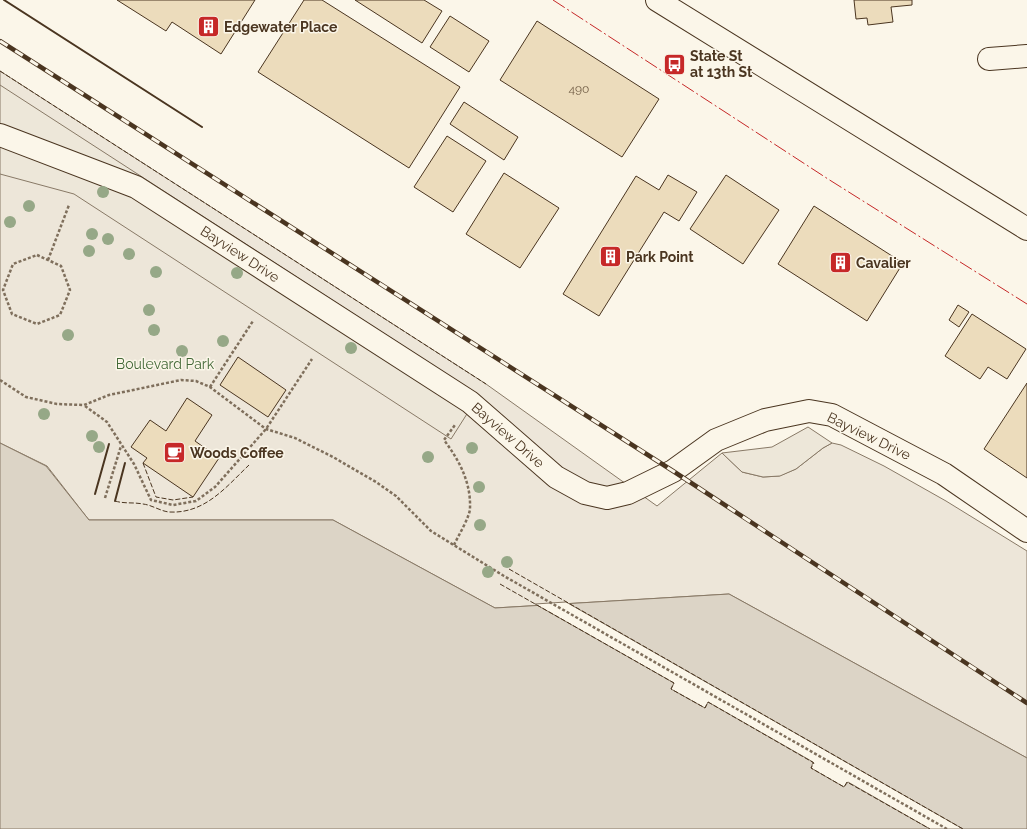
<svg xmlns="http://www.w3.org/2000/svg" width="1027" height="829" font-family="Raleway,sans-serif">
<style>
.green{fill:#ede6d9;stroke:#887966}
.parking{fill:#ede7d9;stroke:#887966}
.water{fill:#dcd4c6;stroke:#887966}
.pier{fill:#fbf6e9;stroke:#887966}
.building{fill:#ecdcbc;stroke:#4a3520}
.lines{fill:none;stroke-linecap:round;stroke-linejoin:round}
.minor-casing{stroke:#4a3520;stroke-width:24}
.major-casing{stroke:#4a3520;stroke-width:24}
.path{stroke:#7f6f5c;stroke-width:2.5;stroke-dasharray:3 2;stroke-linecap:butt}
.minor{stroke:#fbf6e9;stroke-width:22}
.major{stroke:#fbf6e9;stroke-width:22}
.rail-casing{stroke:#4a3520;stroke-width:4.5}
.rail{stroke:#fbf6e9;stroke-width:3;stroke-dasharray:9;stroke-linecap:butt}
.fence{stroke:#4a3520;stroke-width:1;stroke-dasharray:5 2;stroke-linecap:butt}
.wall{stroke:#4a3520;stroke-width:2}
.power{stroke:#c62828;stroke-width:1;stroke-dasharray:14 3 2 3;stroke-linecap:butt}
.tree{fill:#96a887}
.labels{text-anchor:middle;stroke-width:3;stroke-linejoin:round;paint-order:stroke}
.number-label{font-size:12px;fill:#725f47}
.poi-label{font-size:14px;font-weight:bold;fill:#4a3520;stroke:#fbf6e9;text-anchor:start}
.street-label{font-size:14px;fill:#4a3520;stroke:#fbf6e9}
.park-label{font-size:14px;fill:#436837;stroke:#fbf6e9}
</style>
<rect width="100%" height="100%" fill="#fbf6e9"/>
<polygon class="green" points="0,71 486,384 657,506 722,453 742,472 763,477 779,476 796,469 823,448 832,443 841,445 884,466 946,501 1027,551 1027,758 729,594 495,608 333,520 89,520 47,466 0,443"/>
<g class="parking">
<polygon points="0,85 479,395 451,439 74,194 0,174"/>
<polygon points="808,427 832,443 823,448 796,469 780,476 763,477 742,472 722,453 772,447"/>
</g>
<polygon class="water" points="0,443 46,466 89,520 333,520 495,608 729,594 1027,758 1027,829 0,829"/>
<polygon class="pier" points="566,602 963,829 930,829 848,782 844,787 811,768 813,762 708,702 705,708 671,689 674,683 535,604"/>
<g class="building">
<polygon points="117,0 255,0 221,54 172,22 166,31"/>
<polygon points="304,0 322,0 460,87 409,168 258,72"/>
<polygon points="355,0 424,0 442,11 422,43"/>
<polygon points="854,0 912,0 912,5 891,7 893,22 868,25 867,18 856,19"/>
<polygon points="450,16 489,41 469,72 430,47"/>
<polygon points="537,21 659,99 622,157 500,80"/>
<polygon points="464,102 518,137 504,160 450,124"/>
<polygon points="447,136 486,161 453,212 414,187"/>
<polygon points="504,173 559,208 520,268 466,234"/>
<polygon points="668,175 697,192 679,221 664,212 599,316 563,294 636,176 659,190"/>
<polygon points="726,175 779,210 743,264 690,229"/>
<polygon points="814,206 903,263 867,321 778,264"/>
<polygon points="958,305 969,312 959,327 949,320"/>
<polygon points="972,314 1026,349 1007,379 988,367 980,379 945,356"/>
<polygon points="238,357 286,390 268,417 220,385"/>
<polygon points="1027,383 1027,478 984,449"/>
<polygon points="187,398 212,415 195,441 219,458 193,497 143,463 147,458 131,447 150,420 166,431"/>
</g>
<g class="lines">
<defs>
<g id="minor">
<polyline points="989,59 1027,56"/>
<polyline points="0,135 136,187 470,402 556,477 585,493 607,498 628,493 673,471 716,440 765,420 809,411 832,415 944,474 1027,531"/>
</g>
<polyline id="major" points="657,0 1027,229"/>
</defs>
<use href="#minor" class="minor-casing"/>
<use href="#major" class="major-casing"/>
<g class="path">
<polygon points="37,255 61,266 70,290 60,315 37,324 12,314 3,290 13,264"/>
<polyline points="48,260 69,205"/>
<polyline points="0,380 26,397 57,404 84,405 109,395 181,380 196,381 210,387 266,429 295,438 333,457 376,482 396,496 431,531 504,576 947,829"/>
<polyline points="210,387 253,321"/>
<polyline points="85,406 107,422 134,464 151,500 173,505 196,501 215,487 266,429 312,359"/>
<polyline points="105,498 121,446"/>
<path d="M454 545C458 536 470 517 470 508 471 482 459 460 444 440L455 425"/>
</g>
<use href="#minor" class="minor"/>
<use href="#major" class="major"/>
<defs>
<polyline id="rail" points="0,41 673,471 1027,703"/>
</defs>
<use href="#rail" class="rail-casing"/>
<use href="#rail" class="rail"/>
<g class="fence">
<polyline points="0,71 486,384"/>
<polyline points="143,463 156,497 173,500 193,497"/>
<path d="M115 501C125 504 133 502 143 504 152 505 160 511 169 512 205 514 226 487 249 465"/>
<polyline points="509,569 963,829"/>
<polyline points="500,584 674,683 671,689 705,708 708,702 814,763 811,768 844,787 847,782 930,829"/>
</g>
<g class="wall">
<polyline points="4,0 202,127"/>
<polyline points="95,494 109,444"/>
<polyline points="115,501 125,463"/>
</g>
<polyline class="power" points="553,0 828,179 1027,304"/>
</g>
<g class="tree">
<circle cx="103" cy="192" r="6"/>
<circle cx="29" cy="206" r="6"/>
<circle cx="10" cy="222" r="6"/>
<circle cx="92" cy="234" r="6"/>
<circle cx="108" cy="239" r="6"/>
<circle cx="89" cy="251" r="6"/>
<circle cx="129" cy="254" r="6"/>
<circle cx="156" cy="272" r="6"/>
<circle cx="237" cy="273" r="6"/>
<circle cx="149" cy="310" r="6"/>
<circle cx="154" cy="330" r="6"/>
<circle cx="68" cy="335" r="6"/>
<circle cx="223" cy="341" r="6"/>
<circle cx="351" cy="348" r="6"/>
<circle cx="182" cy="351" r="6"/>
<circle cx="44" cy="414" r="6"/>
<circle cx="92" cy="436" r="6"/>
<circle cx="99" cy="447" r="6"/>
<circle cx="472" cy="448" r="6"/>
<circle cx="428" cy="457" r="6"/>
<circle cx="479" cy="487" r="6"/>
<circle cx="480" cy="525" r="6"/>
<circle cx="507" cy="562" r="6"/>
<circle cx="488" cy="572" r="6"/>
</g>
<defs>
<symbol id="building-square" viewBox="-11 -11 22 22"><rect x="-9" y="-9" width="18" height="18" rx="4" fill="#c62828" stroke="#fbf6e9"/><path d="M-4-6H4V6H1V3H-1V6H-4ZM-2.5-4.3h1.7v1.8h-1.7ZM.8-4.3h1.7v1.8H.8ZM-2.5-1h1.7V.8h-1.7ZM.8-1h1.7V.8H.8Z" fill="#fff"/></symbol>
<symbol id="bus-square" viewBox="-11 -11 22 22"><rect x="-9" y="-9" width="18" height="18" rx="4" fill="#c62828" stroke="#fbf6e9"/><path d="M-5-6H5V4H4V6H2V4H-2V6H-4V4H-5ZM-3.5-4V0h7V-4ZM-3.5 1.2v1.5H-2V1.2ZM2 1.2v1.5H3.5V1.2Z" fill="#fff"/></symbol>
<symbol id="cafe-square" viewBox="-11 -11 22 22"><rect x="-9" y="-9" width="18" height="18" rx="4" fill="#c62828" stroke="#fbf6e9"/><path d="M-5.5-4.5H6V0H3Q3 3.5 0 3.5H-2.5Q-5.5 3.5-5.5 0ZM3-3.2v2h1.7v-2ZM-6 4.5H4V6H-6Z" fill="#fff"/></symbol>
</defs>
<g fill-rule="evenodd">
<use href="#building-square" x="196" y="14" width="25" height="25"/>
<use href="#bus-square" x="662" y="52" width="25" height="25"/>
<use href="#building-square" x="598" y="244" width="25" height="25"/>
<use href="#building-square" x="828" y="250" width="25" height="25"/>
<use href="#cafe-square" x="162" y="440" width="25" height="25"/>
</g>
<g class="labels">
<g class="number-label">
<text x="579" y="93">490</text>
</g>
<g class="poi-label">
<text x="224" y="32">Edgewater Place</text>
<text x="690" y="61">State St<tspan x="690" dy="16">at 13th St</tspan></text>
<text x="626" y="262">Park Point</text>
<text x="856" y="268">Cavalier</text>
<text x="190" y="458">Woods Coffee</text>
</g>
<g class="street-label">
<text transform="translate(240 254) rotate(33)" y="5">Bayview Drive</text>
<text transform="translate(508 435) rotate(41)" y="5">Bayview Drive</text>
<text transform="translate(869 436) rotate(26)" y="5">Bayview Drive</text>
</g>
<g class="park-label">
<text x="165" y="369">Boulevard Park</text>
</g>
</g>
</svg>
